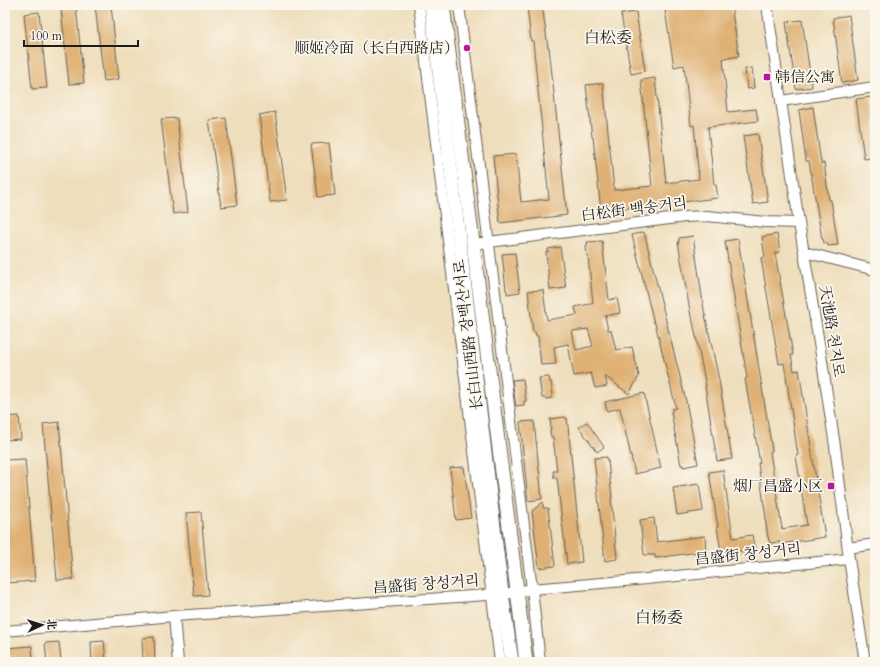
<svg xmlns="http://www.w3.org/2000/svg" width="880" height="667" font-family="Cardo,'Noto Serif SC','Noto Serif KR',serif">
<style>
.building{fill:#dfb174;fill-rule:evenodd}
.lines{fill:none;stroke-linecap:round;stroke-linejoin:round}
.minor-casing{stroke:#666054;stroke-width:12}
.major-casing{stroke:#666054;stroke-width:15}
.minor{stroke:#fff;stroke-width:10}
.major{stroke:#fff;stroke-width:13}
.poi-dot{fill:#b5179e;stroke:#fbf7ec;stroke-width:1.5}
.labels{text-anchor:middle;stroke-width:3.5;stroke-linejoin:round;paint-order:stroke}
.poi-label{font-size:15px;fill:#1c1c1c;stroke:#fbf7ec;text-anchor:end}
.street-label{font-size:15px;fill:#1c1c1c;stroke:#fbf7ec}
.neighbourhood-label{font-size:16px;fill:#1c1c1c;stroke:#fbf7ec}
</style>
<rect width="100%" height="100%" fill="#fbf7ec"/>
<filter id="ink" filterUnits="userSpaceOnUse"><feTurbulence type="fractalNoise" baseFrequency=".025" numOctaves="2"/><feDisplacementMap in="SourceGraphic" scale="8" xChannelSelector="R" yChannelSelector="G"/><feConvolveMatrix kernelMatrix="1 2 1 2 8 2 1 2 1" color-interpolation-filters="sRGB"/></filter>
<filter id="wash" filterUnits="userSpaceOnUse"><feTurbulence type="fractalNoise" baseFrequency=".012" numOctaves="4" result="noise"/><feDisplacementMap in="SourceGraphic" scale="16" xChannelSelector="R" yChannelSelector="G"/><feGaussianBlur stdDeviation="0.9" result="paint"/><feColorMatrix in="noise" values="0 0 0 0 0 0 0 0 0 0 0 0 0 0 0 0 0 1.4 0 .05"/><feComposite in="paint" operator="in"/></filter>
<g filter="url(#wash)">
<rect width="100%" height="100%" fill="#efdebc"/>
<g id="blocks">
<g class="building">
<polygon points="95,5 111,5 119,79 104,81"/>
<polygon points="527,5 542,5 548,47 549,47 567,215 500,223 493,156 516,154 521,202 549,199 533,41 531,41"/>
<polygon points="692,5 731,5 739,56 723,59 728,112 756,109 758,121 708,127 714,185 716,185 718,198 601,211 593,137 592,137 586,85 603,83 614,190 652,186 641,80 655,78 666,183 699,179 694,125 691,126 684,65 674,67 665,10"/>
<polygon points="76,7 84,83 69,84 61,9"/>
<polygon points="39,12 47,88 32,89 24,14"/>
<polygon points="636,12 645,71 631,74 621,14"/>
<polygon points="849,15 858,80 842,83 833,18"/>
<polygon points="802,20 812,87 796,89 786,22"/>
<polygon points="752,68 754,88 747,89 745,69"/>
<polygon points="5,73 9,73 11,92 5,92"/>
<polygon points="871,97 875,128 875,157 864,159 856,99"/>
<polygon points="813,107 821,163 824,163 829,200 831,200 838,245 828,246 827,243 824,243 823,239 822,239 809,161 806,161 799,110"/>
<polygon points="275,112 287,200 270,202 259,115"/>
<polygon points="177,118 188,212 173,214 161,119"/>
<polygon points="226,118 237,205 221,207 209,120"/>
<polygon points="758,134 768,202 753,204 743,136"/>
<polygon points="329,143 335,195 318,197 311,144"/>
<polygon points="644,232 686,401 698,464 683,467 683,465 681,465 671,412 672,412 672,409 676,408 655,323 654,323 632,235"/>
<polygon points="777,234 780,252 775,253 793,355 791,355 794,371 799,370 825,537 781,544 780,542 770,543 768,537 765,518 766,518 758,463 760,463 745,379 747,378 725,241 738,239 769,431 772,451 770,452 782,529 807,525 796,456 798,455 784,363 779,364 761,258 765,258 762,237"/>
<polygon points="693,236 704,310 719,380 732,459 717,461 705,386 706,386 692,317 691,317 678,242 679,242 679,238"/>
<path d="M602 241 609 300 617 298 620 313 605 316 608 330H611L616 350 632 347 639 376 629 394 605 376 607 386 595 388 591 373 574 376 568 344 554 347 556 364 541 365 538 336H536L535 332H533L528 291 543 290 547 320 577 315 575 307 590 304V303H593L588 256H587L586 245H588L587 242ZM588 329 593 346 576 350 572 331Z"/>
<polygon points="560,247 566,288 550,290 546,252 548,252 548,249"/>
<polygon points="515,253 520,292 507,294 507,290 506,290 502,254"/>
<polygon points="549,377 550,382 551,382 553,394 552,394 552,398 545,399 545,398 542,398 539,378"/>
<polygon points="523,379 526,401 524,401 524,405 516,406 512,380"/>
<polygon points="644,393 661,468 635,474 620,408 607,411 605,402"/>
<polygon points="19,416 21,439 5,440 5,417"/>
<polygon points="565,417 565,418 567,418 568,426 582,562 567,564 557,478 554,478 553,471 557,471 553,437 551,437 550,429 551,429 550,419"/>
<polygon points="534,421 542,499 528,501 520,422"/>
<polygon points="59,422 73,579 57,580 43,424"/>
<polygon points="587,422 604,447 597,452 579,427"/>
<polygon points="607,457 607,461 608,461 612,498 611,498 617,559 605,561 594,458"/>
<polygon points="25,459 35,581 5,583 5,460"/>
<polygon points="464,467 471,518 456,520 450,468"/>
<polygon points="723,470 733,538 752,535 755,549 732,552 732,550 721,552 717,527 718,527 709,472"/>
<polygon points="699,484 703,511 677,515 673,488"/>
<polygon points="543,502 543,508 548,508 555,566 539,568 532,511"/>
<polygon points="201,512 208,595 194,596 186,513"/>
<polygon points="654,518 657,542 705,536 706,551 655,558 655,555 644,555 640,520"/>
<polygon points="154,637 155,662 143,662 142,638"/>
<polygon points="104,641 106,662 92,662 91,642"/>
<polygon points="59,642 61,662 47,662 45,643"/>
<polygon points="32,646 33,662 5,662 5,648"/>
</g>
</g>
</g>
<g filter="url(#ink)">
<use href="#blocks" fill-opacity="0" stroke="#666054" stroke-width="1"/>
<g class="lines">
<defs>
<g id="minor">
<polyline points="419,5 500,662"/>
<polyline points="459,5 532,589 540,662"/>
<polyline points="767,5 799,223 822,361 835,446 849,559 865,662"/>
<polyline points="781,101 875,87"/>
<polyline points="473,244 685,217 707,216 765,222 799,223"/>
<polyline points="804,252 875,270"/>
<polyline points="848,548 875,544"/>
<polyline points="174,616 178,662"/>
<polyline points="5,631 174,616 502,594 517,592 532,589 636,580 849,559"/>
</g>
<g id="major">
<polyline points="431,5 502,594 512,662"/>
<polyline points="443,5 526,662"/>
</g>
</defs>
<use href="#minor" class="minor-casing"/>
<use href="#major" class="major-casing"/>
<use href="#minor" class="minor"/>
<use href="#major" class="major"/>
</g>
</g>
<g class="poi-dot">
<circle cx="467" cy="48" r="4"/>
<rect x="763" y="73" width="8" height="8" rx="2"/>
<rect x="827" y="482" width="8" height="8" rx="2"/>
</g>
<g class="labels">
<g class="poi-label">
<text x="459" y="53">顺姬冷面（长白西路店）</text>
<text x="775" y="82" text-anchor="start">韩信公寓</text>
<text x="823" y="491">烟厂昌盛小区</text>
</g>
<g class="street-label">
<text transform="translate(634 209) rotate(-7)" y="5">白松街 백송거리</text>
<text transform="translate(832 331) rotate(81)" y="5">天池路 천지로</text>
<text transform="translate(468 335) rotate(-97)" y="5">长白山西路 장백산서로</text>
<text transform="translate(748 554) rotate(-6)" y="5">昌盛街 창성거리</text>
<text transform="translate(426 584) rotate(-4)" y="5">昌盛街 창성거리</text>
</g>
<g class="neighbourhood-label">
<text x="608" y="43">白松委</text>
<text x="659" y="623">白杨委</text>
</g>
</g>
<rect width="880" height="667" fill="none" stroke="#fbf7ec" stroke-width="20"/>
<g transform="translate(42 625) rotate(86)" stroke="#fbf7ec" stroke-width="3" paint-order="stroke">
<path d="M0-3L7 15L0 10L-7 15Z" fill="#1c1c1c"/>
<text y="-6" font-size="11" font-weight="bold" text-anchor="middle" fill="#1c1c1c">北</text>
</g>
<path d="M24 40v6h114v-6" fill="none" stroke="#1c1c1c" stroke-width="2"/>
<text x="30" y="40" font-size="12" fill="#1c1c1c" stroke="#fbf7ec" stroke-width="3" paint-order="stroke">100 m</text>
</svg>
